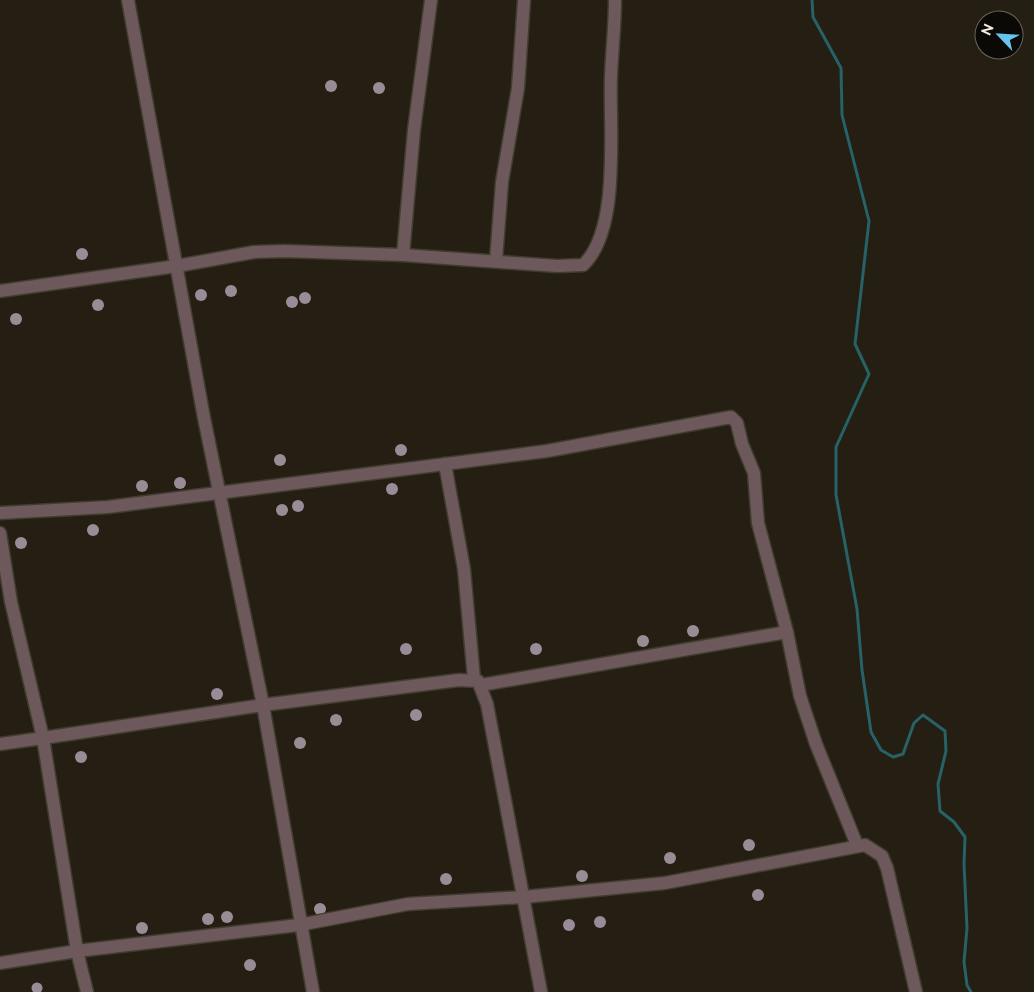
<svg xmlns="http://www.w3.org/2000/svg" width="1034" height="992" font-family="Raleway,sans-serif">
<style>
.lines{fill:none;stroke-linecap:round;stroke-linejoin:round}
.stream{stroke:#266268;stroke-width:3}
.building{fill:#9a8c97}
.minor-casing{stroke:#413c30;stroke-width:15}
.tertiary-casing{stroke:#413c30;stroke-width:15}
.minor{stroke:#6d585b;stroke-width:12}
.tertiary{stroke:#6d585b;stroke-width:12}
</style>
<rect width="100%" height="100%" fill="#241f12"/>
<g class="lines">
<polyline class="stream" points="812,0 813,17 841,68 842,115 869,221 855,344 869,374 836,447 836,495 857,609 862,670 871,732 881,750 893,757 903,754 914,723 923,715 945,731 946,751 938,784 940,811 954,822 965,837 964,864 967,928 964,962 967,985 971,992"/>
</g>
<g class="building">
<circle cx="331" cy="86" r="6"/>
<circle cx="379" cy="88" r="6"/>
<circle cx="82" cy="254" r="6"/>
<circle cx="231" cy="291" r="6"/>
<circle cx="201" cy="295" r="6"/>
<circle cx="305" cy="298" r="6"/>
<circle cx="292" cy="302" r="6"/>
<circle cx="98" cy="305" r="6"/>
<circle cx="16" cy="319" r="6"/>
<circle cx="401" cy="450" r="6"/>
<circle cx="280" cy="460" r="6"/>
<circle cx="180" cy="483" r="6"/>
<circle cx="142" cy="486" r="6"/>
<circle cx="392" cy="489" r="6"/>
<circle cx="298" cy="506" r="6"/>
<circle cx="282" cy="510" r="6"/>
<circle cx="93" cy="530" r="6"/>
<circle cx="21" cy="543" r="6"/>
<circle cx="693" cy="631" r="6"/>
<circle cx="643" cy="641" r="6"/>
<circle cx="536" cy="649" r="6"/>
<circle cx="406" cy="649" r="6"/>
<circle cx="217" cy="694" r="6"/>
<circle cx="416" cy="715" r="6"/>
<circle cx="336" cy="720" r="6"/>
<circle cx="300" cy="743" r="6"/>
<circle cx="81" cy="757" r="6"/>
<circle cx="749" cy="845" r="6"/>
<circle cx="670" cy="858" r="6"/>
<circle cx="582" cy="876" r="6"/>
<circle cx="446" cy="879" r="6"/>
<circle cx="758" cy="895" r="6"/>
<circle cx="320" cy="909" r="6"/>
<circle cx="227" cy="917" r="6"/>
<circle cx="208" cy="919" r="6"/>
<circle cx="600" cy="922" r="6"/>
<circle cx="569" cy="925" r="6"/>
<circle cx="142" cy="928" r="6"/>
<circle cx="250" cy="965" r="6"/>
<circle cx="37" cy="988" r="5.5"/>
</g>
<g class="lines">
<defs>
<g id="minor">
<polyline points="128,0 204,418 263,705 313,992"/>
<polyline points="403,255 414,130 431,0"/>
<polyline points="496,260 502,182 518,88 524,0"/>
<path d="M0 291 177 266 254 252 284 251 403 255 557 266 583 265C621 230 609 126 611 76 612 51 615 25 615 0"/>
<polyline points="445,464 464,569 474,679"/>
<polyline points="0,513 108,507 547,451 731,417 737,423 742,444 754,473 758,523 787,632 800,696 816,744 857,845"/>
<polyline points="481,685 787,632"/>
<polyline points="0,744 43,738 77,951 87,992"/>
<polyline points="0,963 77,951 299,925 408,904 524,897 665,883 865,845 882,856 887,868 916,992"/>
</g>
<polyline id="tertiary" points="0,533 11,602 43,738 263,705 459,680 478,681 487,704 541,992"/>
</defs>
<use href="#minor" class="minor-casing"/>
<use href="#tertiary" class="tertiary-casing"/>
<use href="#minor" class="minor"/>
<use href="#tertiary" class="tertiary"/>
</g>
<g transform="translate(999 35) rotate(295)"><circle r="24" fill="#0b0905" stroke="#67655f"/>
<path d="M0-4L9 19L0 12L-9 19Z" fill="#65c5ee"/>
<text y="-8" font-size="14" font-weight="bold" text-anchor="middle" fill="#f2eee6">N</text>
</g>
</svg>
